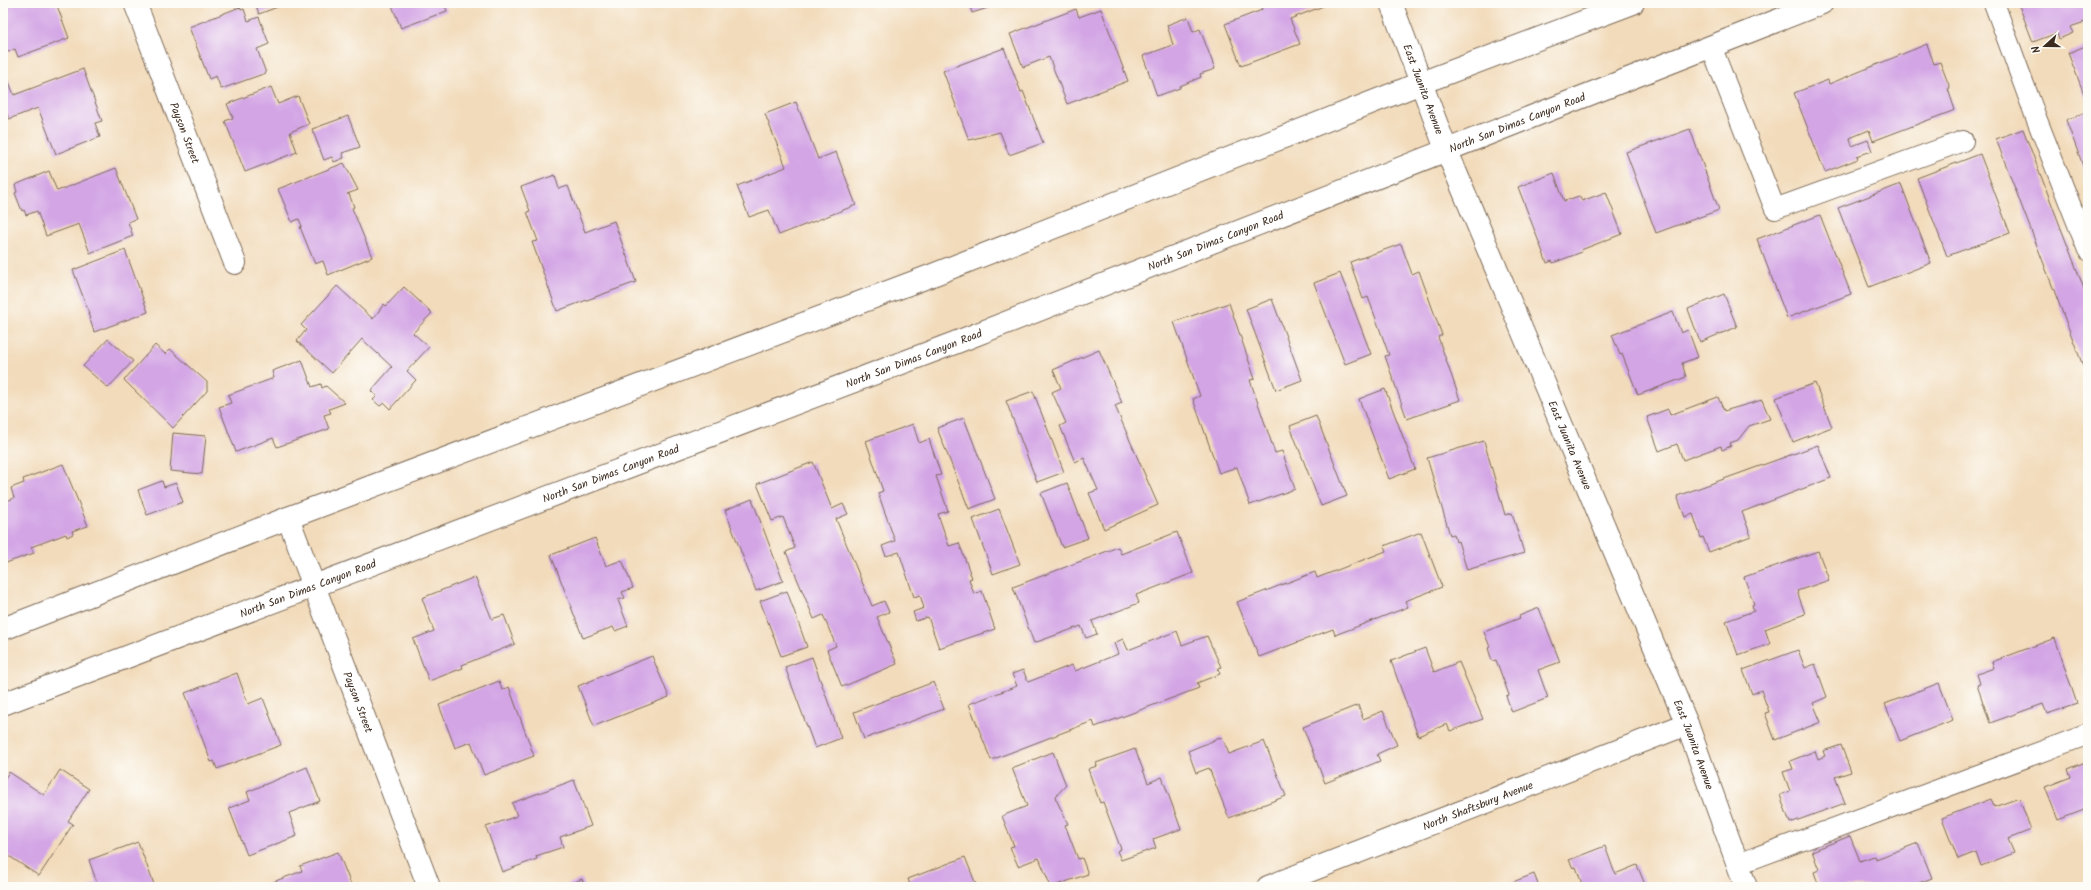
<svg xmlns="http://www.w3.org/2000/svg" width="2091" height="890" font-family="Kalam,sans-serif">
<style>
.building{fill:#d3a5e5}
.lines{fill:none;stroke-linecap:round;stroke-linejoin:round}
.lane-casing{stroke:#7b6855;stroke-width:22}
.street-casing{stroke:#7b6855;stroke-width:24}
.secondary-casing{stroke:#7b6855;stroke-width:24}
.lane{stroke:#fff;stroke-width:20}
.street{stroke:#fff;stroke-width:22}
.secondary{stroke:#fff;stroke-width:22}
.labels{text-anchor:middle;stroke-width:3;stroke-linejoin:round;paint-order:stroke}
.street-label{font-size:11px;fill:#3b2a1e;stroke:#fdfcf7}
</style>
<rect width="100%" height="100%" fill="#fdfcf7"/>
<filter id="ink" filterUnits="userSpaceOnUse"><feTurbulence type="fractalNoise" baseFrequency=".025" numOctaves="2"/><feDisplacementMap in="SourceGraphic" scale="8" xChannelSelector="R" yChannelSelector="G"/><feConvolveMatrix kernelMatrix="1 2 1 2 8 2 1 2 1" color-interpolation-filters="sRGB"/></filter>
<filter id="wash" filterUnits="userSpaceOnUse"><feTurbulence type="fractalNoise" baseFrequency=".012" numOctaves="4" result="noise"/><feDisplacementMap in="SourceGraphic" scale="16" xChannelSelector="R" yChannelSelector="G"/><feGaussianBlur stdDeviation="0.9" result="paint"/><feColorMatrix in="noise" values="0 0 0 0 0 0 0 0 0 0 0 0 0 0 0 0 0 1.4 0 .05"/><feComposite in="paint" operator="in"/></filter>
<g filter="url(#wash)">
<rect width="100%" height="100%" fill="#f2dbbb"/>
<g id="blocks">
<g class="building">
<polygon points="3,3 56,3 69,38 18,57 15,49 3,54"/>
<polygon points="255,3 288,3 259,14"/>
<polygon points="391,3 444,3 447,11 401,28"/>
<polygon points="969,3 993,3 994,6 972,13"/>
<polygon points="1260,3 1331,3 1290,19 1300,44 1241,66 1225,24 1262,10"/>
<polygon points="2018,3 2088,3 2088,21 2070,27 2073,33 2059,39 2057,33 2033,42"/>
<polygon points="240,7 241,10 244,9 248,21 259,17 269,44 257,49 266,73 221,89 216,76 209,79 189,27"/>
<polygon points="1076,9 1079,17 1101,9 1128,81 1067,104 1049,57 1023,67 1010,34"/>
<polygon points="1188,17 1193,32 1200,29 1215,69 1200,74 1201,77 1180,86 1180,88 1157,96 1143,56 1173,45 1167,25"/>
<polygon points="1927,44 1934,64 1940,62 1950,88 1948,89 1955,110 1873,141 1869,130 1850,138 1852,146 1868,140 1872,151 1857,156 1858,159 1825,172 1794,93 1828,80 1829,84"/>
<polygon points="2088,45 2088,104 2068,53"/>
<polygon points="1004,48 1021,92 1023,91 1043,143 1009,155 1000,132 969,140 943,71"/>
<polygon points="3,66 14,95 83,69 102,121 95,123 100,137 56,154 38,108 9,119 5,109 3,109"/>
<polygon points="271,87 278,104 298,96 309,124 290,132 297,152 245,172 225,121 233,118 227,104"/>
<polygon points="796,102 818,159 836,152 856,205 779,235 769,210 749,217 737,186 786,167 765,114"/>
<polygon points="2088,111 2088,179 2066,120"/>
<polygon points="348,116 360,147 342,153 344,158 334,162 332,157 324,160 312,129"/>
<polygon points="1690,129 1719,210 1656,233 1626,152"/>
<polygon points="2023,129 2088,299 2088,379 1996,139"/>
<polygon points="1980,154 2010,233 1947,256 1917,178"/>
<polygon points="344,163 358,190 347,194 349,194 354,207 352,208 372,257 328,275 323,261 315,264 300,227 302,226 299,219 292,222 278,189"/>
<polygon points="116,168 136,219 128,222 133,236 90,253 79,224 46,236 37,211 26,215 24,210 22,211 15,193 17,192 15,185 49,171 57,191"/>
<polygon points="1554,173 1564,201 1579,196 1582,201 1606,192 1622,234 1581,250 1582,252 1553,263 1552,261 1547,263 1518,187"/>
<polygon points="555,175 559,189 568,186 585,232 614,221 636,282 557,311 532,242 538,241 527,212 530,211 521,187"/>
<polygon points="1901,184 1931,263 1869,287 1838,208"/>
<polygon points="1820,215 1851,294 1787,318 1757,239"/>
<polygon points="1401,244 1412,274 1419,271 1442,335 1438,337 1460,400 1407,419 1385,356 1389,355 1368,297 1363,299 1350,262"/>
<polygon points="125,250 148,312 94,332 88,313 89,313 73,270"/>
<polygon points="1340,273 1371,354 1345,364 1314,283"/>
<polygon points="337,286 373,319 384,304 386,306 404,287 432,313 413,333 429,347 407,371 416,380 390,409 384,403 380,406 373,400 377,396 371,391 392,367 362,339 332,373 297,341 306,330 301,325"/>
<polygon points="1724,294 1737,327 1700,342 1688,309"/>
<polygon points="1272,299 1302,380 1276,390 1246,309"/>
<polygon points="1229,303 1255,379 1250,380 1275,453 1282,451 1295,489 1250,505 1237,467 1219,473 1193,399 1200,396 1174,322"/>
<polygon points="1673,312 1681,333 1688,330 1698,357 1682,363 1686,377 1638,395 1622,354 1620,355 1612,335"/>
<polygon points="108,339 133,361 108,388 83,366"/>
<polygon points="155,345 165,354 170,349 207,382 207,391 173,428 124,380"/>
<polygon points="1099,350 1122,403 1115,406 1158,505 1104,529 1089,493 1098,490 1084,458 1075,462 1060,426 1066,423 1052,392 1061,388 1053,370"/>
<polygon points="302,360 312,387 321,384 322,388 326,386 345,403 329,409 331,413 324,415 329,429 277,447 273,438 236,452 219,407 231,403 228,395 274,378 272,371"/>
<polygon points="1815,383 1832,427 1793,442 1776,398"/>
<polygon points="1385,389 1415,469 1389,479 1359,399"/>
<polygon points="1033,391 1064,472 1037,482 1006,401"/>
<polygon points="1718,397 1724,411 1762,400 1770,419 1749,426 1738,440 1730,443 1731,446 1722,450 1721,446 1683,460 1677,444 1659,451 1647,417 1668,409 1670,415"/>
<polygon points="1316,416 1347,496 1321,506 1290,426"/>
<polygon points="964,418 995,499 969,509 937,428"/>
<polygon points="913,424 919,443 929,439 941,475 936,476 948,511 938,514 949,546 959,543 972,578 969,579 974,594 982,591 995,629 939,648 928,617 916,621 913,612 924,608 920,595 914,597 899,552 886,556 882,546 895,541 878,493 883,491 866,441"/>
<polygon points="173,433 206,436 202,474 170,471"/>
<polygon points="1484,441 1505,515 1512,513 1524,553 1467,570 1458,541 1456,542 1454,534 1450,535 1427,458"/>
<polygon points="1818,445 1831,478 1742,512 1751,536 1709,552 1703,537 1701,538 1693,514 1685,517 1677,496"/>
<polygon points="813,462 832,509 843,504 848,514 836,519 872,606 884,601 889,612 877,617 897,664 842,687 827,650 836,646 823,615 814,619 786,552 795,548 783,517 772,521 757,484"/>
<polygon points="63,464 88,526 72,531 73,534 67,537 66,534 31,547 34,553 3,564 3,521 5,521 3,507 8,505 7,501 14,498 11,488 24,483 23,479"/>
<polygon points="162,481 164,487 176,483 183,502 147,515 138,490"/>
<polygon points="1067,483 1088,538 1062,547 1041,493"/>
<polygon points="752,499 783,581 756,591 725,510"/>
<polygon points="999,509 1020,564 993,574 973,519"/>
<polygon points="1177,532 1193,573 1136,595 1139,603 1092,621 1097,634 1086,638 1081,626 1034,643 1013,587 1118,547 1121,554"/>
<polygon points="1421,532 1442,587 1405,601 1408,607 1335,635 1333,629 1259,657 1237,602 1315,572 1317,578 1386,551 1384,546"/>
<polygon points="595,538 606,566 622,560 633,588 622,592 625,598 618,600 628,626 615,631 613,627 583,638 551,555"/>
<polygon points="1818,551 1829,580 1797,591 1805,614 1765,629 1770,644 1738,655 1726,621 1754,611 1752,605 1754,604 1744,577"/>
<polygon points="475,577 492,619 504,615 515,644 462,665 463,668 429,681 413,639 434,631 422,598"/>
<polygon points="787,591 807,647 781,656 760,601"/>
<polygon points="1539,608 1560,662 1538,670 1548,698 1512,712 1506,696 1509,695 1496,660 1492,661 1488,648 1490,647 1484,632 1520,618 1519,616"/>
<polygon points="1177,631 1182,645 1207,636 1221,667 1218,668 1220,674 1197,683 1199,688 1095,727 1093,721 991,760 969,704 1017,686 1012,674 1023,670 1028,682 1072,665 1075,671 1118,654 1114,643 1123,639 1128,650"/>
<polygon points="2055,638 2077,704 2047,714 2043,704 1990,723 1977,685 1980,684 1977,674 1994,668 1992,662"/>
<polygon points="1425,648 1434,672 1459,662 1483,719 1450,731 1447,724 1418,736 1391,661"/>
<polygon points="1798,650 1805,668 1815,664 1827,697 1813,703 1821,722 1775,740 1765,713 1769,712 1761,690 1752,694 1743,670"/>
<polygon points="652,656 669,697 594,726 578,686"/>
<polygon points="812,657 841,738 815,748 785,667"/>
<polygon points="237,673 248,704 263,698 281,745 217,769 214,761 211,762 185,693"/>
<polygon points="499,681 502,690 509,687 534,756 484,775 471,742 455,748 439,705"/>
<polygon points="934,682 944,709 864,739 854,712"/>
<polygon points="1939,683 1953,720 1900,741 1885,704"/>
<polygon points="1358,705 1363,719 1383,711 1397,745 1377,754 1380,761 1325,783 1303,727"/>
<polygon points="1222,737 1229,754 1264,741 1286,796 1229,818 1209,768 1196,773 1188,751"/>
<polygon points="1841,745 1851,772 1835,777 1845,803 1790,823 1780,795 1790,791 1783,772 1793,769 1790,761 1815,751 1818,759 1825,756 1823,751"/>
<polygon points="1135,749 1148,783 1162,777 1181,829 1153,839 1156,848 1121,860 1117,851 1121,849 1103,802 1100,803 1088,769 1097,766 1096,763"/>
<polygon points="1053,752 1066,785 1055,797 1068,824 1065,825 1078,859 1082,858 1088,874 1051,887 1039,858 1018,866 1010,847 1014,846 1002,816 1027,806 1012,768"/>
<polygon points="2088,761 2088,816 2086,817 2084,810 2058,820 2045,787 2071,777 2068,769"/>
<polygon points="307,767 320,801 289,813 297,836 247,855 229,808 250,800 247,792"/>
<polygon points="60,770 89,789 68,821 73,824 39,876 3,852 3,842 6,836 3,834 3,781 9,772 44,795"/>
<polygon points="574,780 591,826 560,837 563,847 536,856 537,859 502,872 486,827 517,816 512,803"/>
<polygon points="2019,798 2031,830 2008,839 2014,853 1981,866 1976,852 1958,859 1942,818 1991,799 1994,807"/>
<polygon points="1850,836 1860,861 1874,856 1876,859 1918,843 1932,878 1908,887 1819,887 1814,872 1819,870 1812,851"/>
<polygon points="138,842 155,887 87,887 97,883 89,860"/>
<polygon points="1605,846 1615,874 1637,865 1646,887 1583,887 1576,867 1573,868 1569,860"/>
<polygon points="338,852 352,887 266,887 265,885 302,871 300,866"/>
<polygon points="965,857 977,887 911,887 908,879"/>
<polygon points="1534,874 1539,887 1499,887"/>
<polygon points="582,879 585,887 561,887"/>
</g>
</g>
</g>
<g filter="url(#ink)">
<use href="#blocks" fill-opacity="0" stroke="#7b6855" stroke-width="1"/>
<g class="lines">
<defs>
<g id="lane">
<polyline points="1994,3 2037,120 2088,250"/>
<polyline points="1711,46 1775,209 1963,141"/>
<polyline points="1738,864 2086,735"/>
</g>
<g id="street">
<path id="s1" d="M135 3 235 263"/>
<path id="s2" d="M288 518 429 887"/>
<path id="s3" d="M1268 887 1687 724"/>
</g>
<g id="secondary">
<path id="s4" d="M1391 3 1446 149 1687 724 1746 887"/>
<polyline points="3,629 288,518 930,276 1421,83 1633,3"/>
<path id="s5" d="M3 704 957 342 1822 3"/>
</g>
</defs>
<use href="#lane" class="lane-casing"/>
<use href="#street" class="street-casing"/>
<use href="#secondary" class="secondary-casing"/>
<use href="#lane" class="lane"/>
<use href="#street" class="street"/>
<use href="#secondary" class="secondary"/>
</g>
</g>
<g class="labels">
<g class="street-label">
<text dy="4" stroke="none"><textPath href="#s4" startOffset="92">East Juanita Avenue</textPath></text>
<text dy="4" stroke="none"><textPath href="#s5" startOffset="1622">North San Dimas Canyon Road</textPath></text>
<text dy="4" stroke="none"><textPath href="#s1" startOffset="139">Payson Street</textPath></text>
<text dy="4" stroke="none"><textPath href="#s5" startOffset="1298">North San Dimas Canyon Road</textPath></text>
<text dy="4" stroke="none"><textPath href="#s5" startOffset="974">North San Dimas Canyon Road</textPath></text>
<text dy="4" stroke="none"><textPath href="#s4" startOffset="477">East Juanita Avenue</textPath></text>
<text dy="4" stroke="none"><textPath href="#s5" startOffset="650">North San Dimas Canyon Road</textPath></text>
<text dy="4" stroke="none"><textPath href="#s5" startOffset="326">North San Dimas Canyon Road</textPath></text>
<text dy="4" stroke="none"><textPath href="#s2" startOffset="197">Payson Street</textPath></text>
<text dy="4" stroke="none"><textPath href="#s4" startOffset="801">East Juanita Avenue</textPath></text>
<text dy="4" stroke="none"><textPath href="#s3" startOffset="225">North Shaftsbury Avenue</textPath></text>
</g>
</g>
<rect width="2091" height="890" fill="none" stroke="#fdfcf7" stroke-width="16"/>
<g transform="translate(2045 46) rotate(249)" stroke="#fdfcf7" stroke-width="3" paint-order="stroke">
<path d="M0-3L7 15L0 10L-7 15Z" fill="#3b2a1e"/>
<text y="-6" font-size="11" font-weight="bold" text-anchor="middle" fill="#3b2a1e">N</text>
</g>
</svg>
